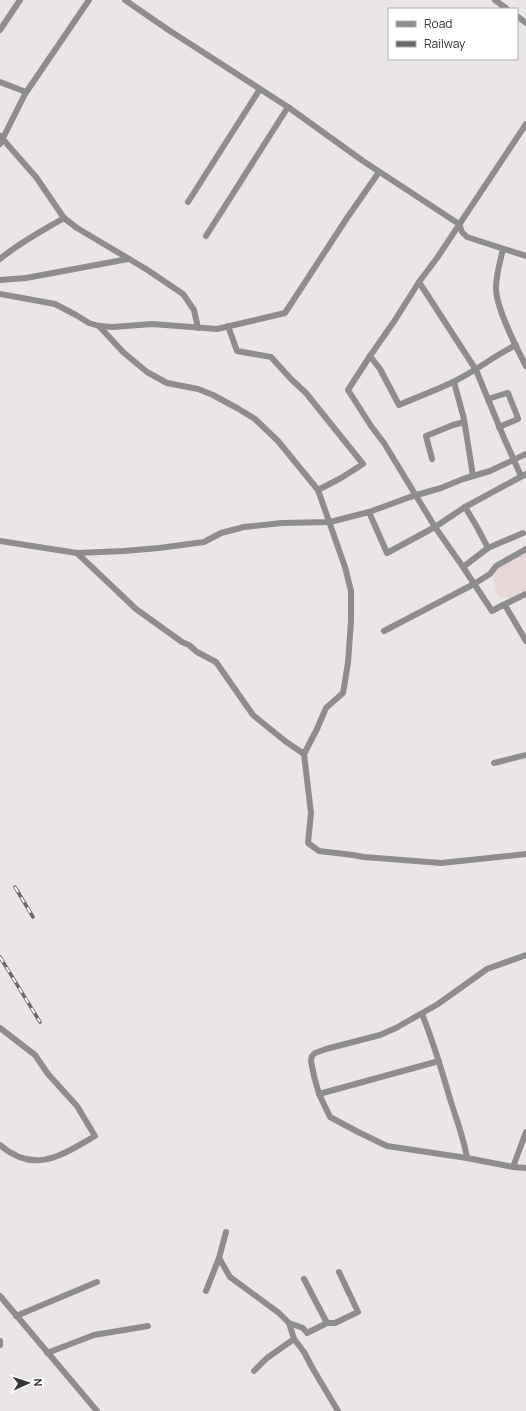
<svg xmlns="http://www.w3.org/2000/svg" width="526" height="1411" font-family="Manrope,sans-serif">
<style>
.built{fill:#e6d8d8}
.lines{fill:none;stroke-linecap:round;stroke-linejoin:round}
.minor{stroke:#8e8c8c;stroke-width:6}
.rail-casing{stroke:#6a6767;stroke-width:3.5}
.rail{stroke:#fff;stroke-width:2;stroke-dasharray:6;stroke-linecap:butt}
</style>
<rect width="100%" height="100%" fill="#ebe6e6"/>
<polygon class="built" points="526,551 526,591 511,598 499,597 495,589 493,570"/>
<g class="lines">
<g class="minor">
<polyline points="125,0 167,29 288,107 363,161 459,224 462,232 467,237 526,256"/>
<polyline points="495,0 507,9"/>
<polyline points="517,16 526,23"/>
<polyline points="0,30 20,0"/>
<polyline points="0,82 26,92"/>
<polyline points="0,136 36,177 64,218 77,228 146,269 183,294 194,310 198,328"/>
<polyline points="0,144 25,94 89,0"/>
<polyline points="188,202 260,89"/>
<polyline points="206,236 288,107"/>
<path d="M503 249C500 262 496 275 496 288 496 307 517 349 526 366"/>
<path d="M0 259C19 243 42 231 64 218"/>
<polyline points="0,280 26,278 128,259"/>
<polyline points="419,282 476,370 504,438 521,476"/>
<polyline points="0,294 55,304 76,315 89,323 99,326 113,327 152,324 217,329 285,313 347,218 379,172"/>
<polyline points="99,326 123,352 147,372 167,383 198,389 213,395 237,408 255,419 278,441 318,490 345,567 351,591 351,621 348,663 343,693 326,708 317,729 304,754 311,813 308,843 319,851 353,855 364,857 441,863 526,854"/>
<polyline points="228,326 237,351 271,357 291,379 306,393 363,464 341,478 318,490"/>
<path d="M370 356 380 369 399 405C417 397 437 390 455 381 477 370 494 356 516 345"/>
<polyline points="454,382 464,419 473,476"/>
<polyline points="488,399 507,393 508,393 518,418 518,419 499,427"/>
<polyline points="432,459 426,436 453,425 464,422"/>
<polyline points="465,507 477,527 488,548 463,567 492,611 503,605 506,607 526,641"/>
<polyline points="369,512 387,553 435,527 465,507 526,474"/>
<polyline points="0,541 77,553 124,551 159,548 204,542 221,533 244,527 282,523 330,522 369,512 410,497 441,488 463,479 490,471 526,454"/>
<polyline points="488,548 523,533"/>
<polyline points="77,553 136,609 182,642 189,645 197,652 216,662 253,715 285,741 304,754"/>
<polyline points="463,567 435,527 384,443 371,426 348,390 370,356 395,320 419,282 437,258 526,124"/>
<polyline points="503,605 526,594"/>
<polyline points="384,631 474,584 490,574 496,566 526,549"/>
<polyline points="494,763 526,755"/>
<polyline points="526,955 487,969 438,1004 396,1028 380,1035 326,1049 315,1053 312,1056 311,1061 314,1076 319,1094 330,1117 358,1132 387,1146 467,1158 513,1167 526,1168"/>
<path d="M422 1014C434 1043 442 1072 451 1102 457 1121 464 1139 467 1158"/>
<path d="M0 1028 35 1055 48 1074 77 1106 95 1136C62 1155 35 1175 0 1145"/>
<polyline points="319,1094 439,1061"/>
<polyline points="513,1167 526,1132"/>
<polyline points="226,1232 219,1258 230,1277 279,1313 289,1323 303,1328 307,1333 327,1323"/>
<polyline points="304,1279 327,1323 335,1323 358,1312 339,1272"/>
<polyline points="206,1291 219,1258"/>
<polyline points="0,1296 97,1411"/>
<polyline points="16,1316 97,1282"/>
<polyline points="294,1339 304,1352 313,1369 338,1411"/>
<polyline points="0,1341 0,1345"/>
<polyline points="47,1353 94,1335 148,1326"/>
<polyline points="254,1371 267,1358 294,1339 289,1323"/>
</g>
<defs>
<g id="rail">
<polyline points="15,887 33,917"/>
<polyline points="0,957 40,1022"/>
</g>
</defs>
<use href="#rail" class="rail-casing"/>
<use href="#rail" class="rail"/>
</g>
<rect x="388" y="8" width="130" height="52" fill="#ffffff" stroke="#afaeae"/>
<rect x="396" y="21" width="20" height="6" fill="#8e8c8c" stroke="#afaeae"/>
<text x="424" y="28" font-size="12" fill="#373535">Road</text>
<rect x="396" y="41" width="20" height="6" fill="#6a6767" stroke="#afaeae"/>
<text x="424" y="48" font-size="12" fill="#373535">Railway</text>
<g transform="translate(28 1383) rotate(87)" stroke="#ffffff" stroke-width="3" paint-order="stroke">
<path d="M0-3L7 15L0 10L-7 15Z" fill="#373535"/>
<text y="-6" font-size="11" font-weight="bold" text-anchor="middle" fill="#373535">N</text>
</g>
</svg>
